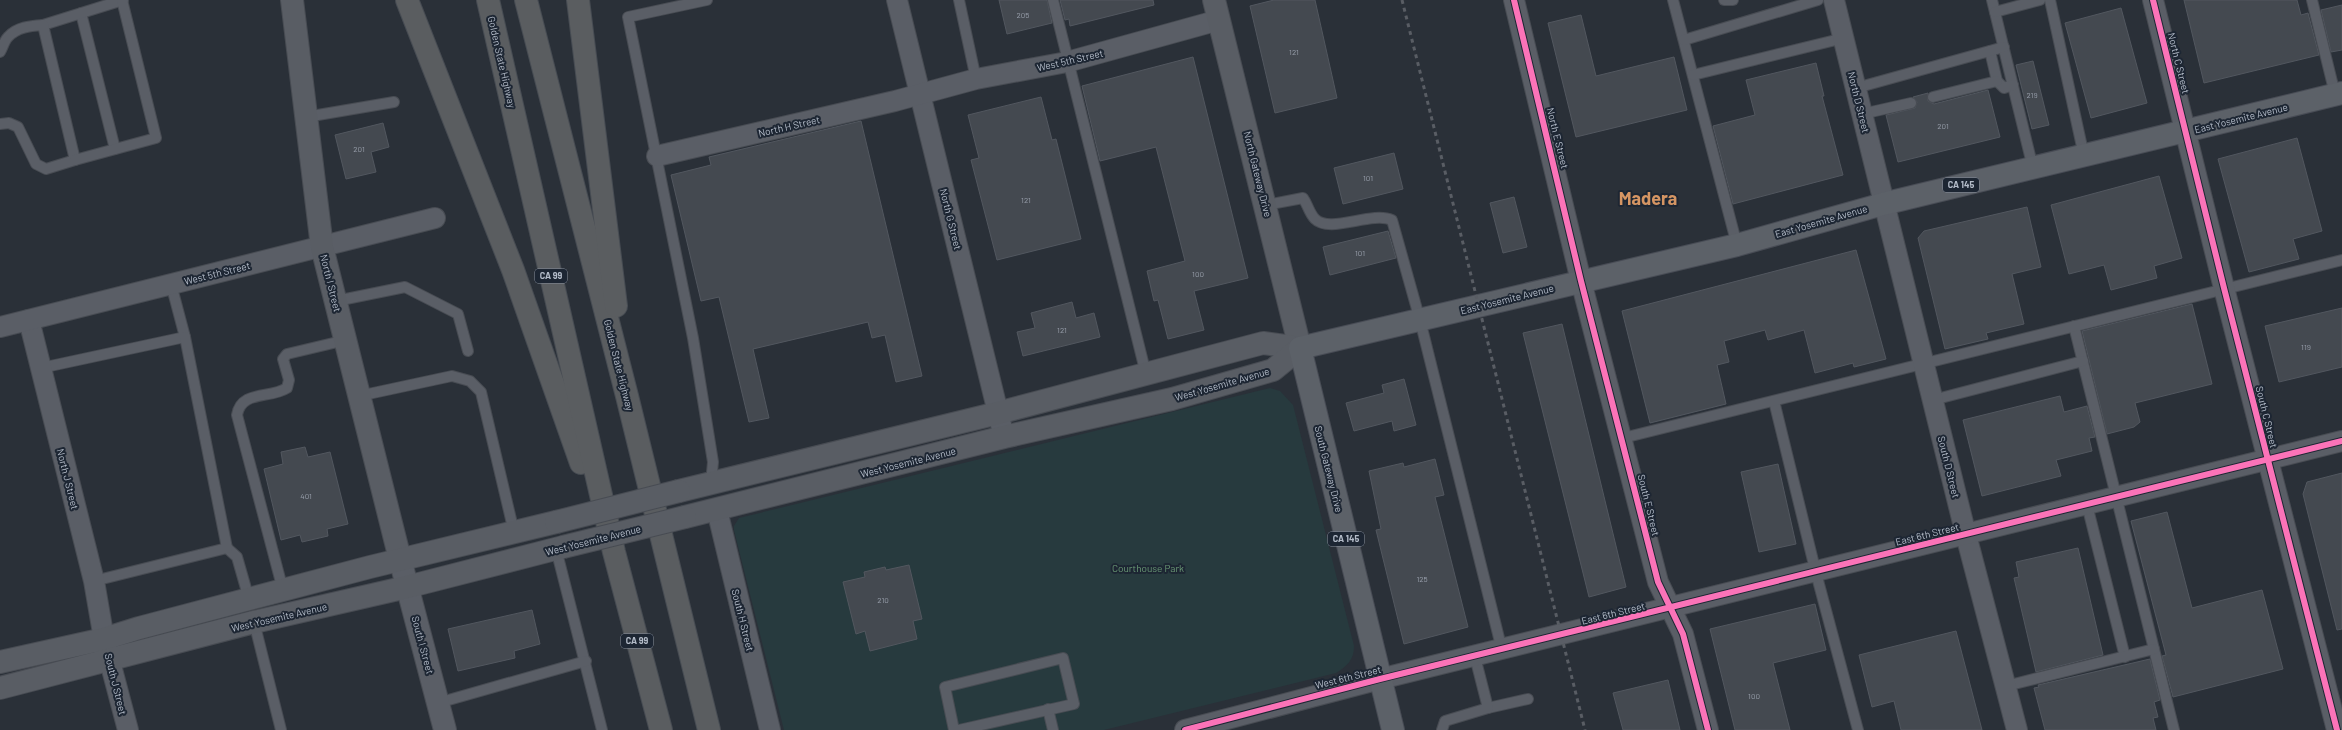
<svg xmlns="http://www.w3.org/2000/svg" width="2342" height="730" font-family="Barlow,sans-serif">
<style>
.green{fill:#273a3e}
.building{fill:#444950;stroke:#52575f}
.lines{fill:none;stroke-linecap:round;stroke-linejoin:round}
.service-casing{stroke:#484c53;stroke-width:12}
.minor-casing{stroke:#484c53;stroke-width:22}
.tertiary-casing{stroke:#484c53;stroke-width:24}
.secondary-casing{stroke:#484c53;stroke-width:24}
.primary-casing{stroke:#484c55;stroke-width:24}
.motorway-casing{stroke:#474c53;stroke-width:24}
.service{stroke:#5a5e66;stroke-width:10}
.minor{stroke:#5a5e66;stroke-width:20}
.tertiary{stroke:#5a5e66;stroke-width:22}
.secondary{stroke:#595d64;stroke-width:22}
.primary{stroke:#5c6168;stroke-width:22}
.motorway{stroke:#5a5d60;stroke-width:22}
.rail{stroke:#595d64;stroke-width:3;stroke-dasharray:4 4;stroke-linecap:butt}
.secondary-bridge-casing{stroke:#484c53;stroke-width:24;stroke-linecap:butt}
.secondary-bridge{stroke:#595d64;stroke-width:22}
.cycleway-casing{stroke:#1d2633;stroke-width:8}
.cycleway{stroke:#fb73b8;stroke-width:6}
.labels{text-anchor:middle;stroke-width:4;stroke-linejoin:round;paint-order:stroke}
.number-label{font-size:8px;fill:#989fab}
.shield{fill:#1d2633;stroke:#878f9c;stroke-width:1}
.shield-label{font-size:9px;font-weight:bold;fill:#b4bcc9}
.street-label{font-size:10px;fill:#b4bcc9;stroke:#1d2633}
.park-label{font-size:10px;fill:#6b9a76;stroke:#1d2633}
.town-label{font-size:18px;font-weight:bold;fill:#d59563;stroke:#1d2633}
</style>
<rect width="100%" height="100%" fill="#2a3038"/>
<path class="green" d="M1270 388 1280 391 1293 405 1354 646C1354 660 1347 666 1336 673L1104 730H784L734 530V526L739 518Z"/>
<g class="building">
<polygon points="999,0 1047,0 1052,23 1007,34"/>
<polygon points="1060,0 1153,0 1154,5 1070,26 1069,19 1065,20"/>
<polygon points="1274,0 1315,0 1337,98 1275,113 1250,6"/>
<polygon points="2184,0 2297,0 2301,15 2308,13 2319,55 2204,83"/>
<polygon points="2342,5 2342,50 2331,52 2321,10"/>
<polygon points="2121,8 2147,103 2091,118 2065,23"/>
<polygon points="1581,15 1596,76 1674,57 1687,110 1576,137 1548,23"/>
<polygon points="1193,57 1248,278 1194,291 1204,330 1168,339 1158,300 1154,301 1147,271 1185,261 1156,147 1100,161 1082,86"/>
<polygon points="2033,61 2049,125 2032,129 2016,65"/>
<polygon points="1816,63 1824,96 1822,96 1843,175 1733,204 1713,126 1755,115 1746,80"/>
<polygon points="1988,90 2000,137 1898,162 1886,115 1915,108 1917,102 1913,97 1928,93 1928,101 1934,104"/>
<polygon points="1041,97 1052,140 1056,139 1081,239 997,260 971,160 979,158 968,115"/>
<polygon points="861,121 922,376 896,382 885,335 872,338 868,322 753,349 769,418 749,422 719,297 701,301 671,175 711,165 709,157"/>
<polygon points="383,123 389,147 371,152 376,172 346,179 335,135"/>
<polygon points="2297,138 2322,231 2293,239 2299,259 2249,272 2218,159"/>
<polygon points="1394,153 1403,189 1343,204 1334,168"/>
<polygon points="2159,176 2182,258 2154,266 2157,278 2111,290 2104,265 2069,274 2051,205"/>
<polygon points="1514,197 1527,247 1503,253 1490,203"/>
<polygon points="2027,207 2041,267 2012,274 2024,324 1986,333 1988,339 1945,349 1918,238 1924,231"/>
<polygon points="1388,231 1396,258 1330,275 1323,247"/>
<polygon points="1856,250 1886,359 1854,367 1853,363 1815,373 1804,330 1768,340 1765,330 1724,341 1729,362 1717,365 1726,404 1650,423 1622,311"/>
<polygon points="1072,302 1076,318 1094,313 1100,337 1023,356 1017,332 1035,328 1031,313"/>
<polygon points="2192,304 2212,384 2135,403 2140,422 2134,427 2107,434 2082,331"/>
<polygon points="2342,308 2342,367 2279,382 2265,326"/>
<polygon points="1562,324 1626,587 1589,597 1523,333"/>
<polygon points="1404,379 1416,425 1394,431 1392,421 1354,431 1346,403 1384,393 1382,385"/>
<polygon points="2060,396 2064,412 2087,406 2095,437 2089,438 2092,451 2056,460 2061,476 1982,496 1963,420"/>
<polygon points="305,447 308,457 330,452 348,524 327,529 328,536 302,542 300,535 281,540 264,469 283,464 281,452"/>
<polygon points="1435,459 1444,495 1435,497 1468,627 1404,644 1376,530 1381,529 1369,471 1403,463 1404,467"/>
<polygon points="1778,464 1796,544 1759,552 1741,472"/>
<polygon points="2342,473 2342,629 2337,630 2303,494 2307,482"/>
<polygon points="2167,512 2192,608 2262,590 2283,669 2173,697 2162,656 2166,655 2131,521"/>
<polygon points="2078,548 2103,655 2036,672 2014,578 2019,577 2016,562"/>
<polygon points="909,565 922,619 913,621 917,639 870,651 865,631 856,634 843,582 865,577 864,572 885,567 886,570"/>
<polygon points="1815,604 1826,650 1773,663 1790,730 1735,730 1710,629"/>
<polygon points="532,610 540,644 514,651 515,658 458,671 448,629"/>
<polygon points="1956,631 1982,730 1901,730 1894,701 1872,707 1859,655"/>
<polygon points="2150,659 2160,700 2154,702 2158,717 2153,718 2156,730 2045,730 2034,688 2039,687 2038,685"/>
<polygon points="1668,680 1680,730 1623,730 1613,693"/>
</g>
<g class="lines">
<defs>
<g id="service">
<polyline points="707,0 628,17 693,338 713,462 711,483"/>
<polyline points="959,0 976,79"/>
<polyline points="1053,0 1146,374"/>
<polyline points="1673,0 1737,245"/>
<polyline points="1724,0 1733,0"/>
<polyline points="1992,0 2033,168"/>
<polyline points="2050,0 2084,156"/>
<polyline points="2312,0 2335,94"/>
<polyline points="1995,12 2040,0"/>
<polyline points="81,13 115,149"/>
<polyline points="43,25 123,0"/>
<polyline points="1684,40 1818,0"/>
<polyline points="1990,51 1997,81 2004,88 2013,85"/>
<path d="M0 52C3 47 4 41 8 37 17 27 30 26 43 25L75 160 46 169 36 164 18 127 9 123 0 124"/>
<polyline points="1693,75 1844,38"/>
<polyline points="1856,88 2004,47"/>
<polyline points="1933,97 1997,81"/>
<polyline points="1862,114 1911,103"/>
<polyline points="306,117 394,102"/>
<polyline points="75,160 156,138 122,0"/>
<path d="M1266 205 1303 198C1308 205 1309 213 1315 219 1330 234 1371 211 1392 220L1420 320 1502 650"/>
<polyline points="336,301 405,287 458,314 468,351"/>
<polyline points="2074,326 2174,730"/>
<polyline points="41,368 185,337 171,284"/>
<polyline points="359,396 452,376 470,381 481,392 514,532"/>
<polyline points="1933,400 2083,361"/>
<polyline points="1774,401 1816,573 1858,730"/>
<polyline points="1623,438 2342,260"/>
<polyline points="2087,505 2125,657"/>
<polyline points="227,548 237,557 249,599"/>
<polyline points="556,549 602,730"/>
<polyline points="94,581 227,548 185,337"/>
<path d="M283 590 237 415C241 390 270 399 287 388L289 380 283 359 287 354 346 340"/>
<polyline points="254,622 281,730"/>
<polyline points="2006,686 2154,649"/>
<polyline points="438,703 586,661"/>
<polyline points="1488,708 1528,699"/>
<polyline points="1048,709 1053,730"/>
<polyline points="954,730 945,687 1063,658 1074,704 959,730"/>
<polyline points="1442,730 1445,721 1488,708 1475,657"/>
</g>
<g id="minor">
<polyline points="897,0 1004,437"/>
<polyline points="1514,0 1581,281 1658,582 1683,634 1708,730"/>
<polyline points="1834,0 1966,535 2017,730"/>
<polyline points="2153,0 2224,288 2337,730"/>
<polyline points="657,156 895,101 976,79 1067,62 1219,20"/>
<polyline points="29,320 94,581 104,639 128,730"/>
<polyline points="0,327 435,218"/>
<polyline points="717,510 770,730"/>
<polyline points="1185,730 1380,679 2342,441"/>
</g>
<polyline id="tertiary" points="400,559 445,730"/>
<g id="secondary">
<polyline points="292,0 322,247 400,559"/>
<polyline points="1214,0 1300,348"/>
<polyline points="679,491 998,413 1263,343 1300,348"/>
<polyline points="685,517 1004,437 1172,399 1273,370 1300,348"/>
<polyline points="0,662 104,639 139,628 370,567 556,522"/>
<polyline points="0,688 254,622 407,587 563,547"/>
</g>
<polyline id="primary" points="1393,730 1300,348 1737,245 1883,204 2342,93"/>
<g id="motorway">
<polyline points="407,0 513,270 581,463"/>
<polyline points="488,0 614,552 661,730"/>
<polyline points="526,0 627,396 709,730"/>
<polyline points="578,0 616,306"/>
</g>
</defs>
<use href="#service" class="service-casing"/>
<use href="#minor" class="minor-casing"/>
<use href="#tertiary" class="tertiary-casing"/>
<use href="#secondary" class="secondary-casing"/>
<use href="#primary" class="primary-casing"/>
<use href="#motorway" class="motorway-casing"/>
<use href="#service" class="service"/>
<use href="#minor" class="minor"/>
<use href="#tertiary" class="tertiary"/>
<use href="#secondary" class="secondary"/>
<use href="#primary" class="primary"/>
<use href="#motorway" class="motorway"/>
<polyline class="rail" points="1402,0 1585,730"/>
<defs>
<g id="secondary-bridge">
<polyline points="556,522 679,491"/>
<polyline points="563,547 685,517"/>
</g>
</defs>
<use href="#secondary-bridge" class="secondary-bridge-casing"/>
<use href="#secondary-bridge" class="secondary-bridge"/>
<defs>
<g id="cycleway">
<polyline points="1514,0 1581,281 1658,582 1683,634 1708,730"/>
<polyline points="2153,0 2224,288 2337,730"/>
<polyline points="1185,730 1380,679 2342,441"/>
</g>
</defs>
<use href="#cycleway" class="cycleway-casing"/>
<use href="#cycleway" class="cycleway"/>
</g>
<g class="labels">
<g class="number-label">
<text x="1023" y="18">205</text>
<text x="1294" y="55">121</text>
<text x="2032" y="98">219</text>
<text x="1943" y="129">201</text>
<text x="359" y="152">201</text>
<text x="1368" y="181">101</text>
<text x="1026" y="203">121</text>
<text x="1360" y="256">101</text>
<text x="1198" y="277">100</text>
<text x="1062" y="333">121</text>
<text x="2306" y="350">119</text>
<text x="306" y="499">401</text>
<text x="1422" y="582">125</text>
<text x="883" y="603">210</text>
<text x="1754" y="699">100</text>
</g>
<g class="shield">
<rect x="1943" y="178" width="36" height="14" rx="3"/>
<rect x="535" y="269" width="32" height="14" rx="3"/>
<rect x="1328" y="532" width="36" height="14" rx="3"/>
<rect x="621" y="634" width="32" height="14" rx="3"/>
</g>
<g class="shield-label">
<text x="1961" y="188">CA 145</text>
<text x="551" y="279">CA 99</text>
<text x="1346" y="542">CA 145</text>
<text x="637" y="644">CA 99</text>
</g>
<g class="street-label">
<text transform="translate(1070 60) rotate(-13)" y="4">West 5th Street</text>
<text transform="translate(502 62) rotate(77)" y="4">Golden State Highway</text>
<text transform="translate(2179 63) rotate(76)" y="4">North C Street</text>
<text transform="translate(1859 102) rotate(76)" y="4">North D Street</text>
<text transform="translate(2241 118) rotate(-14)" y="4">East Yosemite Avenue</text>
<text transform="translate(789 126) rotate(-13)" y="4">North H Street</text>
<text transform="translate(1558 138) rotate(76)" y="4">North E Street</text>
<text transform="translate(1258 174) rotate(76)" y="4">North Gateway Drive</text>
<text transform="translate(951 219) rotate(76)" y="4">North G Street</text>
<text transform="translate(1821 221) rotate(-16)" y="4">East Yosemite Avenue</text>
<text transform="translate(217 273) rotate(-14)" y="4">West 5th Street</text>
<text transform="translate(331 283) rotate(76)" y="4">North I Street</text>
<text transform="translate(1507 299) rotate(-14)" y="4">East Yosemite Avenue</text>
<text transform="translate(619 365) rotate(76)" y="4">Golden State Highway</text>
<text transform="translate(1222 384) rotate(-16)" y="4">West Yosemite Avenue</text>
<text transform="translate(2267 417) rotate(76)" y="4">South C Street</text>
<text transform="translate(908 462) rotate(-14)" y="4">West Yosemite Avenue</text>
<text transform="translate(1949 467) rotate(76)" y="4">South D Street</text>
<text transform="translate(1329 469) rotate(76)" y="4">South Gateway Drive</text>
<text transform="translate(68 479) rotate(76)" y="4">North J Street</text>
<text transform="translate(1649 505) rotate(76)" y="4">South E Street</text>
<text transform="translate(1927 534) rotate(-14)" y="4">East 6th Street</text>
<text transform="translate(593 540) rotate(-14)" y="4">West Yosemite Avenue</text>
<text transform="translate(1613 613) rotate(-14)" y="4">East 6th Street</text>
<text transform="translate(279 617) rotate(-13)" y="4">West Yosemite Avenue</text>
<text transform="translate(743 620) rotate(76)" y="4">South H Street</text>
<text transform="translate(423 645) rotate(75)" y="4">South I Street</text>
<text transform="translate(1348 677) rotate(-14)" y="4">West 6th Street</text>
<text transform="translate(116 684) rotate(76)" y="4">South J Street</text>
</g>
<g class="park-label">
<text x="1148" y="572">Courthouse Park</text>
</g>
<g class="town-label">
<text x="1648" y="205">Madera</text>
</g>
</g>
</svg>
